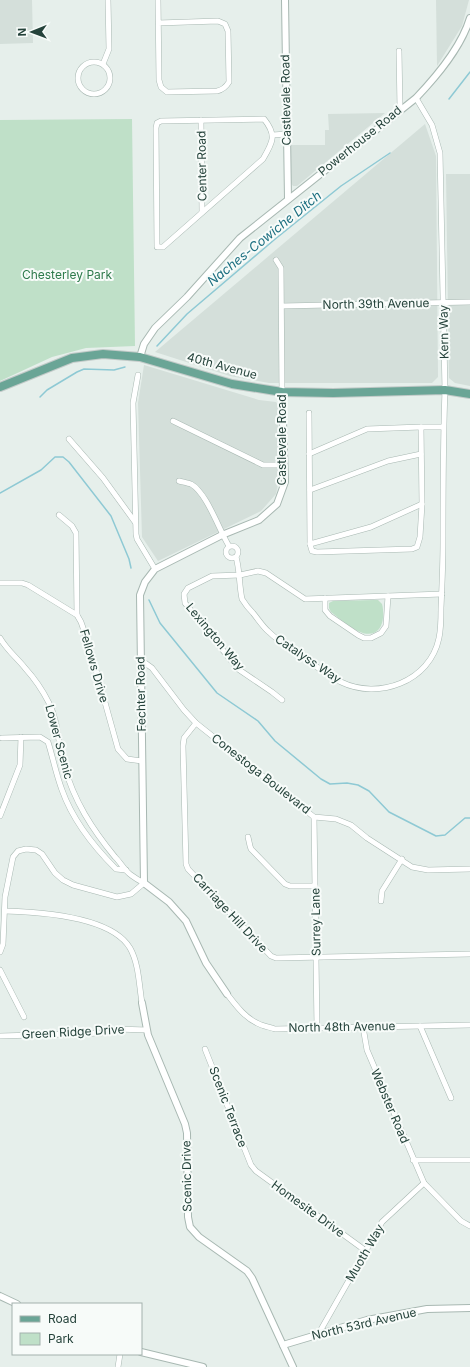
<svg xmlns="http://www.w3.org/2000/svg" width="470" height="1367" font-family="Inter,sans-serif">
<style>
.built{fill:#d4dfda}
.green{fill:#bfe0c8}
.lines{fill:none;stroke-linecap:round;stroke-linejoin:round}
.stream{stroke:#8ec9d4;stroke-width:1.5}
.minor-casing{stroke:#a8b8b2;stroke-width:6}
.tertiary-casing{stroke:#a8b8b2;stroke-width:8}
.primary-casing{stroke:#c2cac8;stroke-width:10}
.minor{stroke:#fff;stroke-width:5}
.tertiary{stroke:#fff;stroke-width:6}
.primary{stroke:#6aa596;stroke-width:8}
.labels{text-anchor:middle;stroke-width:4;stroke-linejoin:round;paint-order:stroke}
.street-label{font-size:12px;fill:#24423a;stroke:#f7fbf9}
.park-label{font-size:12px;fill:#2d7a4b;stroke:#f7fbf9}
.water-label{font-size:13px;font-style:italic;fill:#1c6f80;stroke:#f7fbf9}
</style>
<rect width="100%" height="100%" fill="#e6efeb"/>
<g class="built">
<polygon points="0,0 32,0 33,43 0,44"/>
<polygon points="436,0 469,0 462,26 437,66"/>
<polygon points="385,113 297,186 293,186 291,183 291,145 325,145 325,130 329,130 328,114"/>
<polygon points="425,124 436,156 438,377 432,383 269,383 230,376 155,352"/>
<polygon points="446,174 470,174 470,386 455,383 449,378"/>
<polygon points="144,365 259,400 276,402 278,405 279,479 276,494 261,511 158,561 142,537 138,403"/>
</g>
<g class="green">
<polygon points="132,119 135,346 86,348 52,357 0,381 0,120"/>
<path d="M374 600H378L382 604C384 611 384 623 379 629 366 644 342 620 331 612L329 608V603L333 601Z"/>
</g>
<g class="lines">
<g class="stream">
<polyline points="449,99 470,72"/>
<polyline points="157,346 187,314 274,240 341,186 390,153"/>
<polyline points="40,397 47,390 77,372 84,369 114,370 125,367"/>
<polyline points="0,493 41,470 55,457 63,457 69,462 111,516 129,559 131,568"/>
<polyline points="149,600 160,623 217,693 258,721 275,741 321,779 330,784 347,783 358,785 369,791 389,812 436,836 445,835 465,818 470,818"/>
</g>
<defs>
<g id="minor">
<path d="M158 0 159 80 161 87 167 92 217 91C222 90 226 87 229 82L228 31 225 24 218 21 158 23"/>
<polyline points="399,51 400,109"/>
<circle cx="94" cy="78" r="16"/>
<polyline points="103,64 109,49 108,0"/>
<path d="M264 119C277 135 273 142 263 159L163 247H157L156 128 157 123 161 121Z"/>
<polyline points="201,120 202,212"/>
<polyline points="273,135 286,134"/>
<polyline points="276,260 281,268 282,392"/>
<polyline points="282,306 470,302"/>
<polyline points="138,375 133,403 136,534 137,539 155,569"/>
<polyline points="309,413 310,544 312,551 317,552 412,549 417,547 420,537 422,504 421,427"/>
<polyline points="173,421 263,465 284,465"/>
<polyline points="69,439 103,478 135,522"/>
<polyline points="309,454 367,429 421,427 443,427"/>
<path d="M179 481C183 482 188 483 191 484 207 493 219 530 229 546"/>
<polyline points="310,490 388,461 421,454"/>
<polyline points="59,515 72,526 76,533 77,615"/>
<polyline points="310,544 371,527 422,504"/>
<circle cx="232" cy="552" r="6"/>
<path d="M236 557C240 571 239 585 242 599 245 604 249 609 253 613 258 619 263 627 269 632 280 643 295 651 308 660 318 668 329 677 341 682 378 700 430 682 439 638 441 629 441 618 441 608 442 586 443 564 443 542 443 491 443 441 445 390L440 153 432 125 416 98"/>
<polyline points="0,583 22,583 28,585 77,615 81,622 89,645 118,749 127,759 142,761"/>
<polyline points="325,598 325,610 330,616 358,635 364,638 371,638 381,633 386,626 388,596"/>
<path d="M0 638C7 650 17 658 25 668 35 679 43 691 49 703 59 723 58 745 64 765 74 801 92 829 115 857 121 863 125 871 131 875 135 878 140 881 144 883L131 894 117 897 73 885 63 880 55 873 42 854 36 850 26 849 18 851 13 857 5 897 3 944 0 952"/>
<polyline points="141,660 152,668 184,710 196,723 314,817 336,819 351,825 367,838 412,867 428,870 470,869"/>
<polyline points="282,700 272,692 238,669 185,603 184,594 188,588 212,576 240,575 258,571 266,573 305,599 442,594"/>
<polyline points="196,723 184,738 183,746 186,864 188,869 271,956 276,958 470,954"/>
<path d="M2 738 40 737 48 742C53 758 56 774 62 790 73 821 93 846 116 869L126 870"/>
<polyline points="0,816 20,765 21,737"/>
<polyline points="314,817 317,1028"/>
<polyline points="248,837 250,846 251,849 285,884 290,886 315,886"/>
<polyline points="381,901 382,891 402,859"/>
<path d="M5 911C39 912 111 916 130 948 139 964 139 985 142 1003"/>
<polyline points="0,970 24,1017"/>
<path d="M227 994C235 1004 244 1017 257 1023 262 1026 269 1027 275 1029L470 1025"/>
<polyline points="420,1026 451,1098"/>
<polyline points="363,1027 367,1050 424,1183 461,1221 470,1226"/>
<polyline points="0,1036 104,1033 116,1029 147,1030"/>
<polyline points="205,1049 251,1165 256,1171 366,1251"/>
<polyline points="413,1160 470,1160"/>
<polyline points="319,1333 382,1222 424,1183"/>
<polyline points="118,1367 120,1354"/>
</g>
<g id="tertiary">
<polyline points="285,0 288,199"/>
<path d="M140 357 144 344 155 328 187 297 240 238 416 98C437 76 461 48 470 18"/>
<polyline points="227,994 206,963 186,921 169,902 144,883 140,595 145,582 155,569 222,535 259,520 277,504 285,482 282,392"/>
<polyline points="142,1003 148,1035 185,1124 187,1133 188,1217 190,1227 199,1237 247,1271 252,1278 293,1367"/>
<polyline points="0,1296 17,1304"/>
<polyline points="283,1345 367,1320 427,1309 470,1308"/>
<polyline points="141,1352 203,1367"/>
</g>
<polyline id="primary" points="0,387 72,358 103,354 140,357 232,384 282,392 333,393 445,390 470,394"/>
</defs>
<use href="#minor" class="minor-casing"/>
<use href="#tertiary" class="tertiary-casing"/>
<use href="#primary" class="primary-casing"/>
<use href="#minor" class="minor"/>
<use href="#tertiary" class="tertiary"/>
<use href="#primary" class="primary"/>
</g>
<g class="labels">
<g class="street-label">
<text transform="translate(286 100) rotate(-91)" y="4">Castlevale Road</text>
<text transform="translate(360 141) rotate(-39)" y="4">Powerhouse Road</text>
<text transform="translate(202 166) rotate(-91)" y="4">Center Road</text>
<text transform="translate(376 304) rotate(-1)" y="4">North 39th Avenue</text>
<text transform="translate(444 332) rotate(-91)" y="4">Kern Way</text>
<text transform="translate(222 366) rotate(15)" y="4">40th Avenue</text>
<text transform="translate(282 440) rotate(-90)" y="4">Castlevale Road</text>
<text transform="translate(215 637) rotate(50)" y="4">Lexington Way</text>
<text transform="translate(308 659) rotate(34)" y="4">Catalyss Way</text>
<text transform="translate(94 666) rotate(74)" y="4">Fellows Drive</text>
<text transform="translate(141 694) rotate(-91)" y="4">Fechter Road</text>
<text transform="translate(59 742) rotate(75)" y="4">Lower Scenic</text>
<text transform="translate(261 774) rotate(38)" y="4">Conestoga Boulevard</text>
<text transform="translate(230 913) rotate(47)" y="4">Carriage Hill Drive</text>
<text transform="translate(316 922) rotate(-91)" y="4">Surrey Lane</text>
<text transform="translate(342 1027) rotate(-1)" y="4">North 48th Avenue</text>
<text transform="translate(73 1032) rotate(-3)" y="4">Green Ridge Drive</text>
<text transform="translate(390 1106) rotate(67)" y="4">Webster Road</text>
<text transform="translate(228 1107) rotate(69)" y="4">Scenic Terrace</text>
<text transform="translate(187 1176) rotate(-91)" y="4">Scenic Drive</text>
<text transform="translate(308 1209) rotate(36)" y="4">Homesite Drive</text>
<text transform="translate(365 1253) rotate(-60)" y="4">Muoth Way</text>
<text transform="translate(364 1324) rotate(-13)" y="4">North 53rd Avenue</text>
</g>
<g class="park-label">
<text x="67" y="279">Chesterley Park</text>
</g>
<g class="water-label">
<text transform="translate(264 238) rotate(-39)" y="5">Naches-Cowiche Ditch</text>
</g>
</g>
<rect x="12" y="1303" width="130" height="52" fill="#f7fbf9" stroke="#a3b1ad"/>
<rect x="20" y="1316" width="20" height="6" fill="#6aa596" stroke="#a3b1ad"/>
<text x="48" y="1323" font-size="12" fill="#24423a">Road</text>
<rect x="20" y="1333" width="20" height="12" fill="#bfe0c8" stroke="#a3b1ad"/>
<text x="48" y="1343" font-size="12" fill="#24423a">Park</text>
<g transform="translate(32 32) rotate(269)" stroke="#f7fbf9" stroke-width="3" paint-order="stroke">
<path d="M0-3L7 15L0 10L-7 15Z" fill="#24423a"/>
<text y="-6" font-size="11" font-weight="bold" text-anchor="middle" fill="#24423a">N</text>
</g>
</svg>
